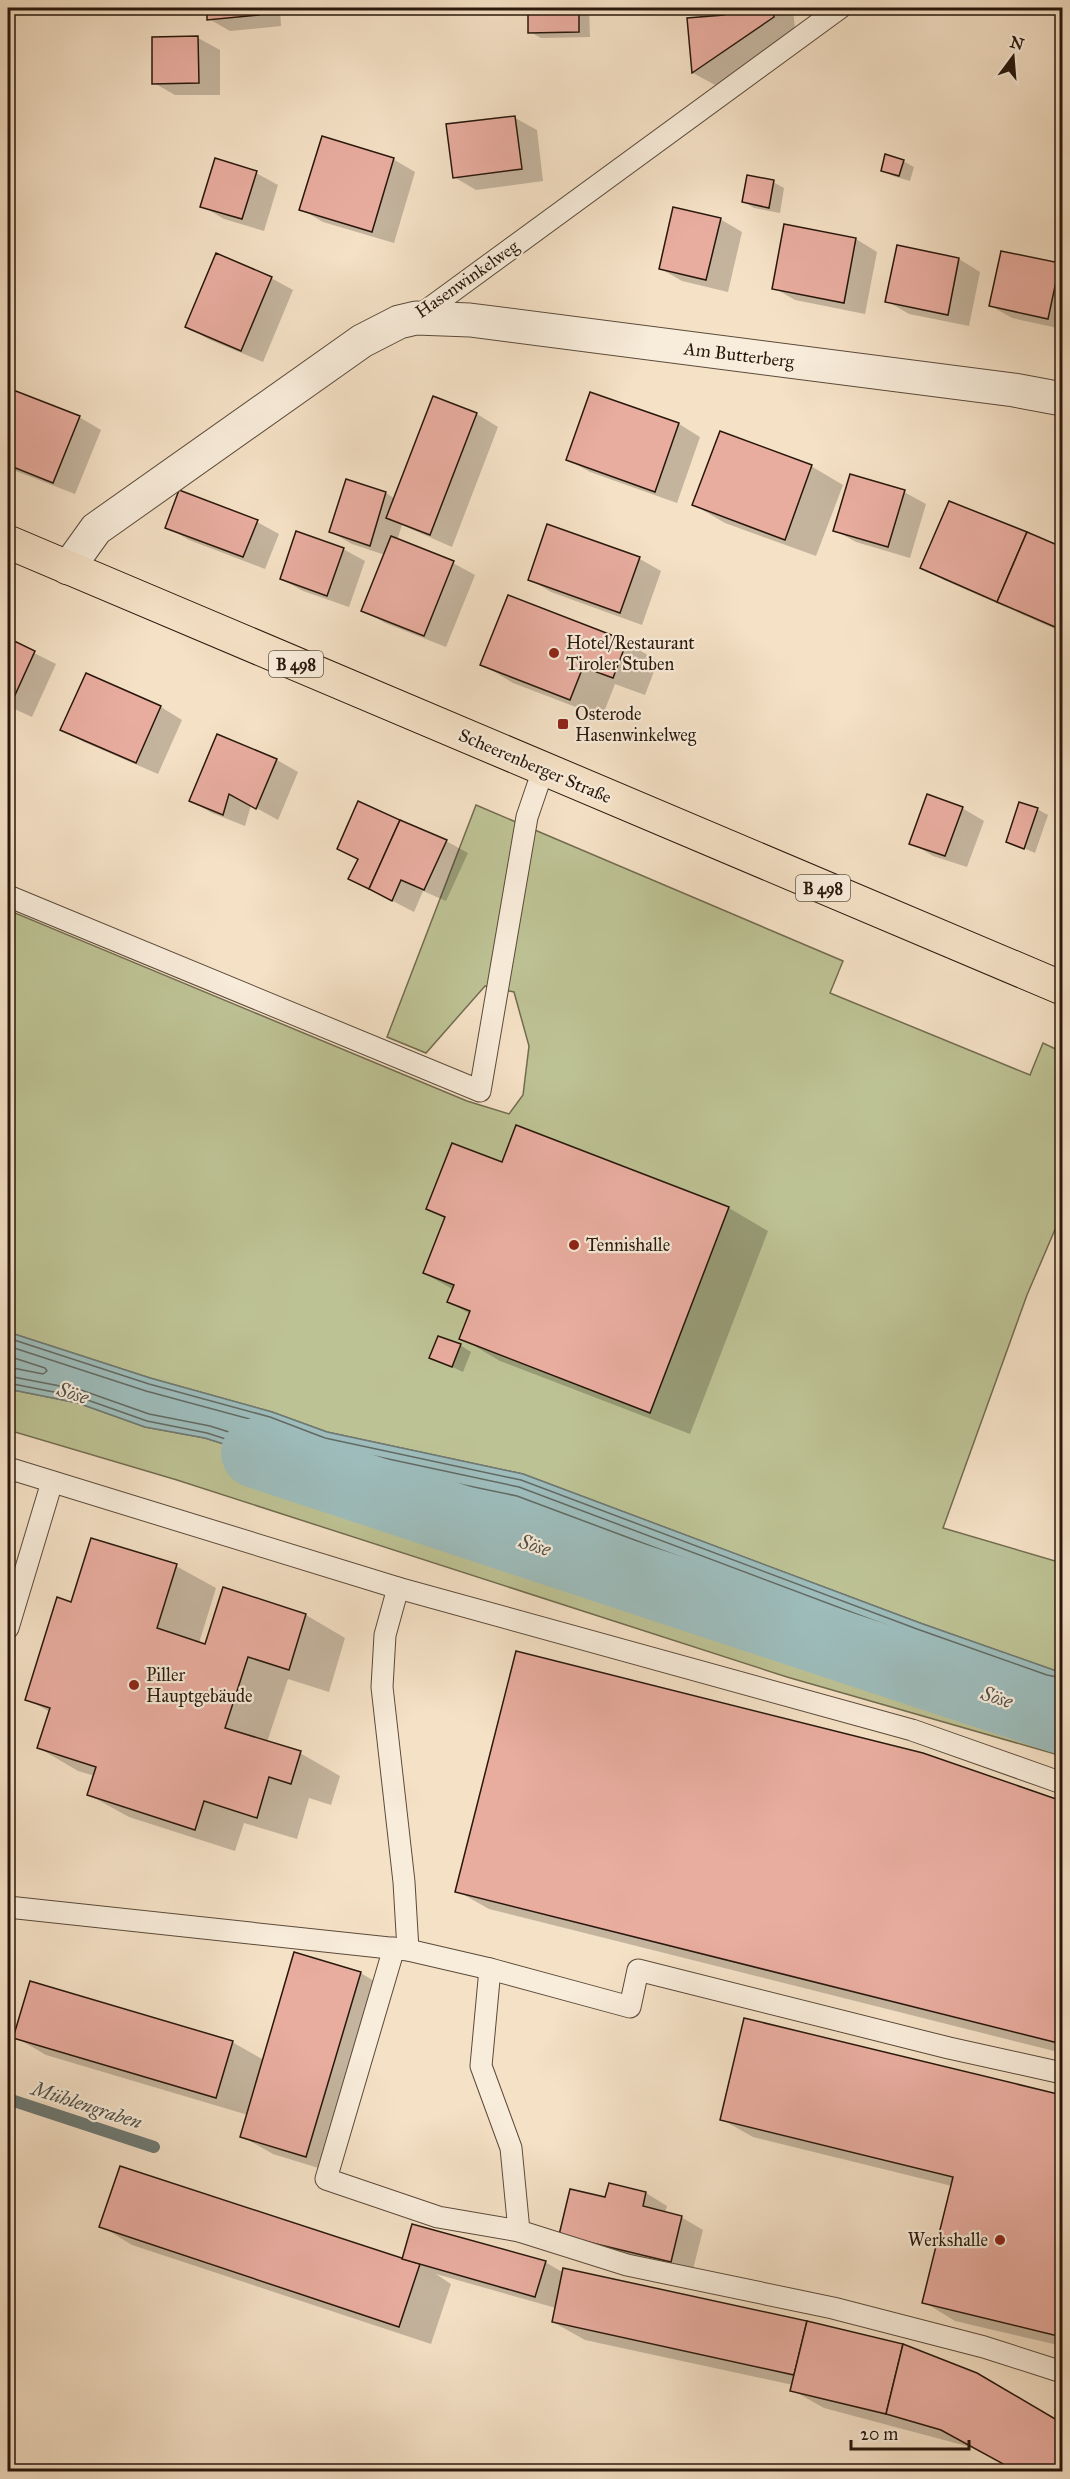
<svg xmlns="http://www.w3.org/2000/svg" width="1070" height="2479" font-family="'IM FELL Great Primer',serif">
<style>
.green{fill:#bdc294;stroke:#726c50;stroke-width:1.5}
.water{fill:#9dbcbb;stroke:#6e7a75;stroke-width:1.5}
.shadow{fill:#0003}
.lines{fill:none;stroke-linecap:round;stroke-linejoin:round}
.shore{stroke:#626a63;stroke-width:1.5}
.stream{stroke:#6e7a75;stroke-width:12}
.river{stroke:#9dbcbb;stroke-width:70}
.building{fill:#e9ada0;stroke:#28170b;stroke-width:1.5}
.service-casing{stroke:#5b4a3a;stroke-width:23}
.minor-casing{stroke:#5b4a3a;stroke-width:35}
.primary-casing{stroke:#28170b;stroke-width:35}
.service{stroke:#f8ecda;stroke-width:21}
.minor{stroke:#f8ecda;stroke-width:33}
.primary{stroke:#f5e1c6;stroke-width:33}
.poi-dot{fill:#8f2418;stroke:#f8ecda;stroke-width:2}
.labels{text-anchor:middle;stroke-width:4.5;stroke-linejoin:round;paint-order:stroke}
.shield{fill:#f8ecda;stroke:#665749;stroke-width:1.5}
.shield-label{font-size:16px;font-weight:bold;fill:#28170b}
.street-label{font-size:18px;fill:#28170b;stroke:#f8ecda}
.poi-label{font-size:18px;fill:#28170b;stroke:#f8ecda;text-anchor:start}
.water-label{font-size:20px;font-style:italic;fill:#515149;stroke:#f8ecda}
</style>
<rect width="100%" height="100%" fill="#f5e1c6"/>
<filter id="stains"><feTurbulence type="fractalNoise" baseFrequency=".00333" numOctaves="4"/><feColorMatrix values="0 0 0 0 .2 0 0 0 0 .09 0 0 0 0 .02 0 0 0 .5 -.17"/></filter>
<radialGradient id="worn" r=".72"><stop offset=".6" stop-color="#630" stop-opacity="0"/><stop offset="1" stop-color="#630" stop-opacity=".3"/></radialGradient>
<g class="green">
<polygon points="476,805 843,961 830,993 1030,1075 1043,1043 1062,1052 1062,1213 1027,1295 943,1528 1062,1563 1062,1673 920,1623 523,1474 327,1432 272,1412 150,1378 8,1332 8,910 467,1101 509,1114 523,1095 529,1046 514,992 485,986 426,1053 387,1037"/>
<polygon points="8,1389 78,1403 145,1427 205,1438 662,1584 741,1615 1062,1717 1062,1756 787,1677 177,1480 8,1430"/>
</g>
<polygon class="water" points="8,1332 150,1378 272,1412 327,1432 523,1474 920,1623 1062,1673 1062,1717 741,1615 662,1584 205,1438 145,1427 78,1403 8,1389"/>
<g class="shadow">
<polygon points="8,8 30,8 29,15 8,14"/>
<polygon points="208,8 280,8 281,26 230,31 209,19"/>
<polygon points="529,8 589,8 590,37 541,38 530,32"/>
<polygon points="726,8 793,8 795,30 715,85 693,73 688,20 725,17"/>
<polygon points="198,38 220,50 220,95 175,95 154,83"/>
<polygon points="515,118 537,130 543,181 476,190 454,177"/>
<polygon points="393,159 415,172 394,243 323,222 301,209"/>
<polygon points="903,161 914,167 910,181 893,176 882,170"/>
<polygon points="256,173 278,185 264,231 224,219 202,206"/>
<polygon points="773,182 784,188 780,213 754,208 744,202"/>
<polygon points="720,219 742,232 728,292 682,281 661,269"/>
<polygon points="856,239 877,252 865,314 795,300 774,288"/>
<polygon points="898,247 959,259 980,272 969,326 909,314 887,301"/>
<polygon points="1059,265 1062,267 1062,329 1012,318 991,306"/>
<polygon points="271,278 293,290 263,362 208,339 187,326"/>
<polygon points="8,389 79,417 101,430 75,494 8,468"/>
<polygon points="434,398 477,414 498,427 452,547 402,525 397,540 453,563 475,575 446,647 385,623 363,610 385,555 352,544 331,532 347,481 386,493 395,499"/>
<polygon points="679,424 700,437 677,503 590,472 568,460"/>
<polygon points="811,466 843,485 816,556 725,523 694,505"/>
<polygon points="904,492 926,504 910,558 856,542 834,530"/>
<polygon points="949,503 1062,550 1062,632 944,580 922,567"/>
<polygon points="257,522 279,534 265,569 189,540 167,527"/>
<polygon points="548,526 640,559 661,571 642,625 551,592 529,579"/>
<polygon points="343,549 365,561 349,607 303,591 281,579"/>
<polygon points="508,597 627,643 658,661 645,695 615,684 602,717 513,683 482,664"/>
<polygon points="8,640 56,664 32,717 8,706"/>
<polygon points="87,675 161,707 182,720 158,774 84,742 62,729"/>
<polygon points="277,760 298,772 278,820 251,805 245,826 212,813 191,801"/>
<polygon points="962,808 984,821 967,867 933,856 911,843"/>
<polygon points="1037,809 1048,815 1035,853 1008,841"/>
<polygon points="446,841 468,853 446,901 423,891 414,912 350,879 359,860 338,848"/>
<polygon points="517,1126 729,1208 768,1231 690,1434 500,1361 461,1338 470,1314 449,1302 454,1290 424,1273 446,1219 428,1208 503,1164"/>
<polygon points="460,1345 471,1352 463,1372 431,1357"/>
<polygon points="176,1566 216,1588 199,1643 206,1645 306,1615 345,1638 329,1692 288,1679 267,1742 300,1753 340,1776 331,1805 309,1798 297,1839 244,1823 235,1851 129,1817 89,1795 95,1776 78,1771 39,1748 50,1712 27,1699 72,1604"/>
<polygon points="923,1754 1062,1802 1062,2053 489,1909 457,1891"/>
<polygon points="361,1973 392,1992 338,2174 273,2154 241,2136 248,2115 46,2055 15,2037 232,2042 264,2060"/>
<polygon points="745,2020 1062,2097 1062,2346 955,2321 924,2302 952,2186 753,2137 721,2119"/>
<polygon points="646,2193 667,2206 665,2213 681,2217 703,2230 692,2273 582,2246 606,2199"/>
<polygon points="101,2226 403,2260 545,2262 564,2273 976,2374 1062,2425 1062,2472 1019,2472 974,2448 824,2408 792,2390 793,2385 585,2340 553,2322 556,2308 436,2274 451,2284 431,2344 132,2245"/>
</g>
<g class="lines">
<g class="shore">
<polyline points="8,1338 149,1384 270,1417 325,1438 521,1480 917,1629 1047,1675 1062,1678"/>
<polyline points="8,1346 146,1391 268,1424 323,1445 519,1487 915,1636 1044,1682 1062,1686"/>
<polyline points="8,1356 45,1368 47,1371 43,1374 8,1367"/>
<polyline points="8,1376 81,1390 149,1414 210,1426 666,1571 746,1603 1062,1703"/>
<polyline points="8,1383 79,1397 147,1421 207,1433 663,1579 743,1610 1062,1711"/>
<polygon points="416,1475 517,1496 838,1616 839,1620 836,1622 749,1594 669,1563 415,1480 413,1477"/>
</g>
<polyline class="stream" points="8,2099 154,2147"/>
<polyline class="river" points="256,1453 1062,1719"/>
</g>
<g class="building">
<polygon points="207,8 259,8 259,15 207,20"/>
<polygon points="528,8 579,8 579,32 528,33"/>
<polygon points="724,8 773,8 774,17 692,73 687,18 724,15"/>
<polygon points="198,36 199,83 152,84 152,37"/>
<polygon points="515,116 522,169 453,178 446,124"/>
<polygon points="322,136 394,158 372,232 299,210"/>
<polygon points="885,154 904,160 899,176 881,171"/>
<polygon points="215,158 257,171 242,219 200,207"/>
<polygon points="747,175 774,180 769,208 742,202"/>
<polygon points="673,207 721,218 706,280 659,269"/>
<polygon points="784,224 856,238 844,303 772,289"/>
<polygon points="897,245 959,258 948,315 885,302"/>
<polygon points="1001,251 1060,263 1048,319 989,306"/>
<polygon points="216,253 272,277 241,351 185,327"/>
<polygon points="8,388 80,416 53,483 8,465"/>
<polygon points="590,392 679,423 655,492 566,460"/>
<polygon points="433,396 477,413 430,535 386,518"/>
<polygon points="720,431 812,465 785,540 692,505"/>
<polygon points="850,474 905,490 888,547 833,531"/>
<polygon points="346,479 386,492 370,546 329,532"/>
<polygon points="179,490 258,520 243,557 165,528"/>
<polygon points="949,501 1027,532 997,602 920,568"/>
<polygon points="547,524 640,557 620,613 528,580"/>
<polygon points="296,531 344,548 327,596 280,579"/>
<polygon points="1027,532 1062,547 1062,630 997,602"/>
<polygon points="391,536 454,561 424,636 361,611"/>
<polygon points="508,595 627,641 613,678 583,667 570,700 480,665"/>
<polygon points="8,638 35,651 10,706 8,705"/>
<polygon points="86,673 161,706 136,763 60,730"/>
<polygon points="217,734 277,759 256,809 229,794 223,815 189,801"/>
<polygon points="927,794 963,807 945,856 909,844"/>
<polygon points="358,801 400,820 369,889 348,879 358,859 337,849"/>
<polygon points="1019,802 1038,808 1024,849 1006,842"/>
<polygon points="400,820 447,840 424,890 401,880 392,901 369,889"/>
<polygon points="516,1125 729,1207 650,1413 459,1339 470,1311 447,1302 454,1285 423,1273 445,1217 426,1209 452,1143 502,1162"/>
<polygon points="438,1336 461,1344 452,1367 429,1358"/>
<polygon points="91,1538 177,1564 157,1628 205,1644 223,1587 306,1614 289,1670 248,1657 225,1728 301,1751 291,1784 269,1777 257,1818 204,1801 195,1830 87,1795 96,1767 37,1748 50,1708 25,1700 57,1597 71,1602"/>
<polygon points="516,1651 923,1753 1062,1801 1062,2044 455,1892"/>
<polygon points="294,1952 361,1972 306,2157 240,2137"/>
<polygon points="30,1981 233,2041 216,2098 13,2038"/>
<polygon points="744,2018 1062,2095 1062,2337 922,2303 953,2177 720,2120"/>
<polygon points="120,2166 420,2264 399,2327 99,2227"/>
<polygon points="609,2183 646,2192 643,2206 682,2216 671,2262 559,2235 570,2189 605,2197"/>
<polygon points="412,2224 546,2261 535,2297 402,2259"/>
<polygon points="563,2268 807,2321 794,2375 552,2322"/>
<polygon points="807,2321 903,2344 886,2414 790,2391"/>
<polygon points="903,2344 977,2373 1062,2423 1062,2472 1018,2472 941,2430 886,2414"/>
</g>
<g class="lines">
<defs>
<g id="service">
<polyline points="416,318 840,8"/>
<polyline points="8,896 480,1091 527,817 543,770"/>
<polyline points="8,1468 398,1588 912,1730 1062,1783"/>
<polyline points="398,1588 385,1635 382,1687 404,1882 408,1950"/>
<polyline points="8,1628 52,1482"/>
<polyline points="8,1907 408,1950 490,1969 630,2007 638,1970 949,2048 1062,2073"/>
<polyline points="394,1948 326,2179 438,2217 519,2231 511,2148 481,2066 490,1969"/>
<polyline points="519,2231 627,2265 833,2308 984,2347 1062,2372"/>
</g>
<polyline id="minor" points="68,568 96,529 362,341 399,322 416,318 470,320 1014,390 1062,399"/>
<polyline id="primary" points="8,542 1062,988"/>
</defs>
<use href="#service" class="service-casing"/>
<use href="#minor" class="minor-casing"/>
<use href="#primary" class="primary-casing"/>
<use href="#service" class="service"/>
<use href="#minor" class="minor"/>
<use href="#primary" class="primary"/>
</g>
<g class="poi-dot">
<circle cx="554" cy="653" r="6"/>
<rect x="557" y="718" width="12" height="12" rx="3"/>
<circle cx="574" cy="1245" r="6"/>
<circle cx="134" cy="1685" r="6"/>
<circle cx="1000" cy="2240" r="6"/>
</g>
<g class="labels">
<g class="shield">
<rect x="269" y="651" width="54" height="26" rx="4.5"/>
<rect x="796" y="875" width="54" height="26" rx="4.5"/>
</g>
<g class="shield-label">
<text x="296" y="670">B 498</text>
<text x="823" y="894">B 498</text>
</g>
<g class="street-label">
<text transform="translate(467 279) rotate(-35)" y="6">Hasenwinkelweg</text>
<text transform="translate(739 355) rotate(7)" y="6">Am Butterberg</text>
<text transform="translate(535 766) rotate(23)" y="6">Scheerenberger Straße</text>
</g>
<g class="poi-label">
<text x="566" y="649">Hotel/Restaurant<tspan x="566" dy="21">Tiroler Stuben</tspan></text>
<text x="575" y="720">Osterode<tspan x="575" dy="21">Hasenwinkelweg</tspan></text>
<text x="586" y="1251">Tennishalle</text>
<text x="146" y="1681">Piller<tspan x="146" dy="21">Hauptgebäude</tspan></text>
<text x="988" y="2246" text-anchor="end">Werkshalle</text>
</g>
<g class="water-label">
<text transform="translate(73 1393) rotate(18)" y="7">Söse</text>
<text transform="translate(535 1545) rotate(18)" y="7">Söse</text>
<text transform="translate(997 1697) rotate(18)" y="7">Söse</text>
<text transform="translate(87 2105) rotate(18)" y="7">Mühlengraben</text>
</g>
</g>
<rect width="1070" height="2479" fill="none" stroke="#f5e1c6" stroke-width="30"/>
<rect x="9" y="9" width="1052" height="2461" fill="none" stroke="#28170b" stroke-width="3"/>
<rect x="15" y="15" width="1040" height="2449" fill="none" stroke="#28170b" stroke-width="1.5"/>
<g transform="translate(1013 57) rotate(16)" stroke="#f8ecda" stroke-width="4.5" paint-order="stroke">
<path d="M0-4.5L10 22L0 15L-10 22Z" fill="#28170b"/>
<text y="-9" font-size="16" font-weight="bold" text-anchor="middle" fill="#28170b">N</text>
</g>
<path d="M851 2440v9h118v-9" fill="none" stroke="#28170b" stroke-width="3"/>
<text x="860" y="2440" font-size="18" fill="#28170b" stroke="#f8ecda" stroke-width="4.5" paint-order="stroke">20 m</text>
<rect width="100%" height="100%" filter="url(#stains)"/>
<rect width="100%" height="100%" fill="url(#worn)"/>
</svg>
